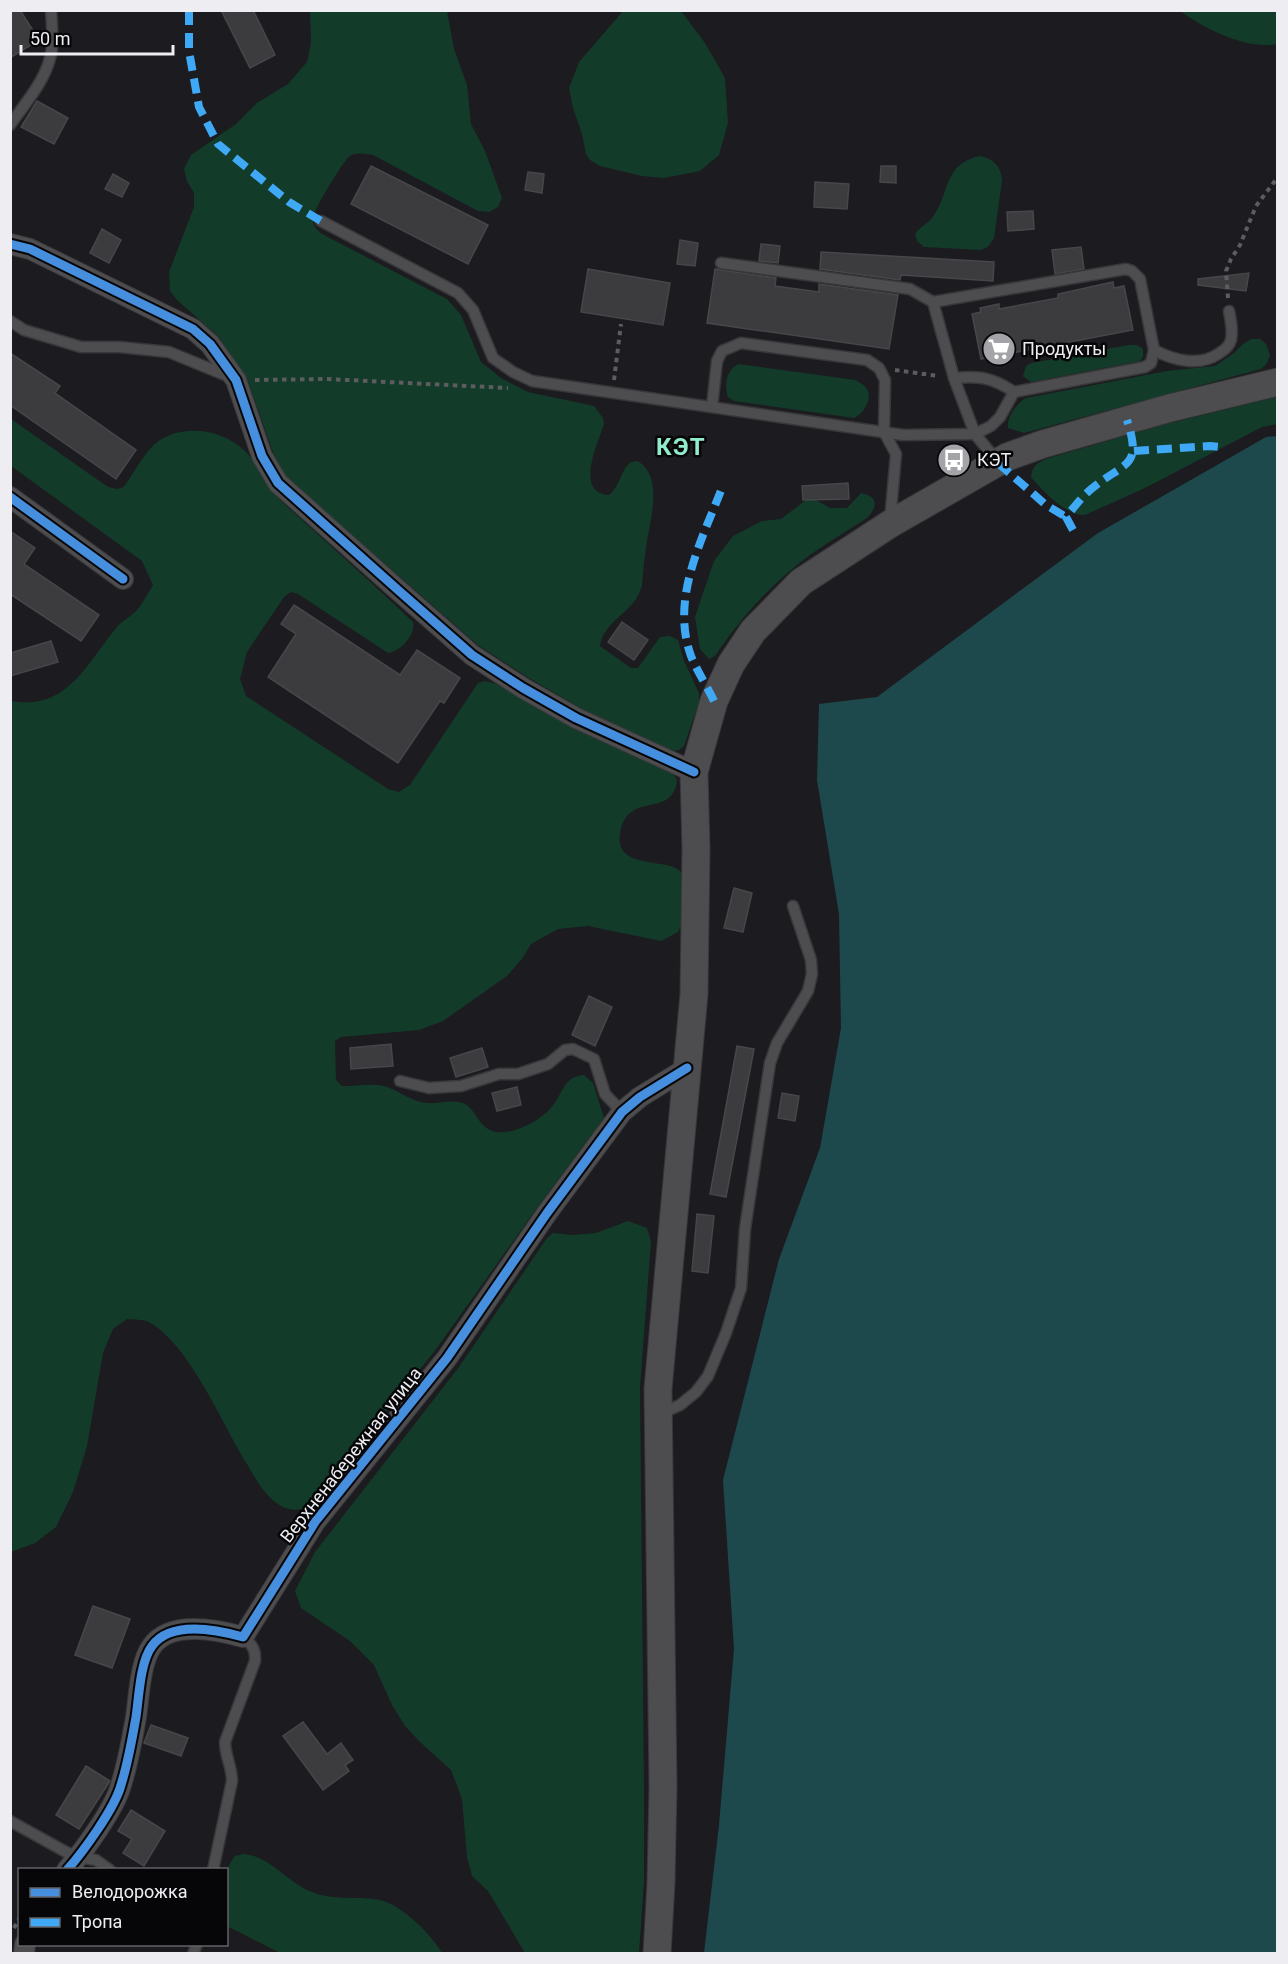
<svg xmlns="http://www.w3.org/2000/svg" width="1288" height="1964" font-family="Roboto,sans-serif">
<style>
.green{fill:#133b2a}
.water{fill:#1d494c}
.building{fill:#3c3c3f;stroke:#47464a;stroke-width:1.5}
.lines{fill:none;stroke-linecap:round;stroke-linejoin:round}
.lane-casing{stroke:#38383a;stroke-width:13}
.street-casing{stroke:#38383a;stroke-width:22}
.secondary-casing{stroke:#38383a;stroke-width:29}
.path{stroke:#5d5c5f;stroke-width:4;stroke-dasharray:4.5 4.5;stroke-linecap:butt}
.lane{stroke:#4d4d4f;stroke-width:10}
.street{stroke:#4d4d4f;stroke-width:20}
.secondary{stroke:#4d4d4f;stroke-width:27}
.quiet{stroke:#3fa9f5;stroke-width:8;stroke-dasharray:15 8;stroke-linecap:butt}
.cycleway-casing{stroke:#060608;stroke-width:13}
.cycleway{stroke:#468fdf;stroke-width:9}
.labels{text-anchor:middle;stroke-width:5;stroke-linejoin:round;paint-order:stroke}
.poi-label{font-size:18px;fill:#eeedf2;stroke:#060608;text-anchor:start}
.street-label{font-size:18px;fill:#eeedf2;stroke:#060608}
.district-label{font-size:24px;font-weight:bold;letter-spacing:1.5px;fill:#90eccc;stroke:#060608}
</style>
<rect width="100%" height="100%" fill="#1c1b1f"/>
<g class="green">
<polygon points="624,10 681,11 705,43 725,78 728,123 719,155 700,171 664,178 642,176 600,166 590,160 586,154 582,134 573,108 569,88 579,62"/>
<path d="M310 11H447L454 49 467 85 471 124 485 151 502 198 498 207 489 212 478 211 373 155C366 154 357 152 350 156 343 161 314 209 313 218 312 225 317 230 322 234L447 299 461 315 481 362 501 378 528 392 594 406 603 418 604 424C598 443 574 493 609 495 621 486 622 465 632 462 637 460 640 462 644 466 662 486 649 524 646 548 644 560 643 573 642 586 640 590 639 595 636 599 625 615 603 625 600 646L631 668H638L660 637 670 636 678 640 684 661 699 693V702L684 746 679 750 673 751 582 709 529 678 478 645 287 478 274 455 247 378 218 336 177 300 170 291 169 272 194 207V193L187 181 184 169 191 155 236 124 257 103 288 84 307 62 311 43Z"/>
<path d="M1180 11H1277V44C1246 50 1205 29 1180 11Z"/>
<path d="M979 156C993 158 1001 166 1002 180L994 238 988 247 981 250 924 247 917 241 915 234C920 227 927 224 932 218 951 193 942 165 979 156Z"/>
<path d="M1251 339H1260L1266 344 1270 355 1267 363 1261 369 1024 433 1008 428C1006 418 1017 403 1026 398L1167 371 1215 366 1234 353 1243 344Z"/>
<polygon points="1128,345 1137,345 1143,349 1143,357 1140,361 1031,382 1023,376 1026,366 1031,363"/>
<path d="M739 364 855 380C859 382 865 385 867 389 873 400 863 414 854 418L734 401 728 397C724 386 726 369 739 364Z"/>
<path d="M1277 397V424L1262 427 1145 488 1085 515C1068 517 1041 490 1031 477 1032 465 1039 462 1049 458L1170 423Z"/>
<path d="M11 419 108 487 117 489 124 487C133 474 145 452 156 443 181 423 223 429 245 451 260 466 266 487 282 502 326 542 370 581 413 622 416 635 400 652 388 653L298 594 291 592 284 597 247 652 240 679 246 696 388 789 399 792 410 785 478 683 485 681 496 684 572 728 673 774 677 780C673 820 627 789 620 834 614 870 668 858 680 871 688 880 682 914 681 926L678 932 661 941 588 926 558 929 531 944 522 959 507 976 443 1021 419 1030 341 1037 335 1041 336 1080 342 1086C355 1086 372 1083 384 1086 398 1090 412 1102 427 1103 437 1104 449 1100 459 1102 479 1105 476 1136 506 1132 522 1130 539 1120 550 1109 563 1095 563 1076 584 1075L593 1083 604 1118 539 1205 434 1352 307 1508C298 1510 290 1511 281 1506 265 1496 256 1480 247 1464 222 1424 190 1345 149 1322 143 1319 133 1320 127 1319L113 1329 103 1353 87 1446 73 1492 56 1527 35 1543 11 1552V701C68 711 86 664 117 627 123 620 132 616 138 609 143 602 148 593 153 585L142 561 11 466Z"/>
<path d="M861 493C878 496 878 507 867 518 841 535 814 550 791 570 762 594 736 625 715 656L709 659 700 649 695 617 714 561 733 536 762 521 781 519 806 500H816L830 508H847Z"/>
<polygon points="628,1221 647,1228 651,1241 640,1387 644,1791 644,1881 639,1953 525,1953 488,1891 472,1876 467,1857 462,1799 451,1770 420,1742 405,1726 392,1705 374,1665 350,1641 301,1608 295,1591 315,1552 459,1367 547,1238 553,1233 573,1235 596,1233"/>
<path d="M243 1854C267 1855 286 1880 307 1890 334 1902 353 1895 380 1900 402 1905 431 1934 442 1953H280L227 1926C226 1905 220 1873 235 1856Z"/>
</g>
<polygon class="water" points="1277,436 1277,1953 704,1953 719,1825 734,1649 723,1480 779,1259 820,1148 841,1028 839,914 817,780 819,704 877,697 1098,533 1266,437"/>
<g class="building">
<polygon points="10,10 20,10 39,40 10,58"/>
<polygon points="221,10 253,10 275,55 250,68"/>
<polygon points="37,101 68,118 54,144 21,127"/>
<polygon points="371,166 488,225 468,264 351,204"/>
<polygon points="881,166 896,166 896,183 880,182"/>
<polygon points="528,172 544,174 542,193 525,190"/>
<polygon points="113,174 129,183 122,197 105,189"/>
<polygon points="815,182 849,184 847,209 814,207"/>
<polygon points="1033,211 1034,229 1008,231 1007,212"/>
<polygon points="102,229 121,240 109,263 90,253"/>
<polygon points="680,240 698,243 695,266 677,264"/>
<polygon points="761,244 780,246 778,263 759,261"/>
<polygon points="1081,247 1084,269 1055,274 1052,250"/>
<polygon points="821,252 994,262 993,281 901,275 900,280 820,269"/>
<polygon points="588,269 670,283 663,325 581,312"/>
<polygon points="715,269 776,278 775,286 819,292 819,284 898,295 889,349 707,323"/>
<polygon points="1249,273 1246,291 1198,285 1198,279"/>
<polygon points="1113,282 1114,288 1124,286 1133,330 981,359 972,314 981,312 980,308 999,304 999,309 1058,298 1058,294"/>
<polygon points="10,353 60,386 55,393 136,450 116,479 10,405"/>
<polygon points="848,483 849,499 803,500 802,486"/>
<polygon points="10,531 35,548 24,564 99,615 81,641 10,594"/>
<polygon points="294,605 400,675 417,650 460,678 444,703 440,701 398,763 268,677 296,634 281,624"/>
<polygon points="622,622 648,640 634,660 608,642"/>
<polygon points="51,641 58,662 10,676 10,653"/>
<polygon points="734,888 752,893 743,932 724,928"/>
<polygon points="589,996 612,1007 595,1046 572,1035"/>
<polygon points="391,1044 393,1066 351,1069 350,1048"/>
<polygon points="737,1046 754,1049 726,1197 710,1194"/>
<polygon points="482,1048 488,1067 456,1077 450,1058"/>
<polygon points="517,1087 521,1105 497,1111 492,1093"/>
<polygon points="782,1093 799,1096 795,1121 778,1118"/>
<polygon points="697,1214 714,1216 708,1273 692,1271"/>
<polygon points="93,1606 130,1619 112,1668 75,1655"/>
<polygon points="303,1722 327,1754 341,1743 353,1760 345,1765 349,1771 323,1790 283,1736"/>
<polygon points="151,1725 188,1738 181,1756 144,1743"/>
<polygon points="86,1766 110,1781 79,1829 56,1815"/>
<polygon points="131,1810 165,1831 144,1866 123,1853 132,1839 118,1831"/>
</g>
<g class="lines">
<defs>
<g id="lane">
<path d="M10 125C26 102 49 77 52 48 53 36 52 23 51 10"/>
<polyline points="321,221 458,293 473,310 493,358 513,372 532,381 903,435 975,434 991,426 1000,417 1014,392"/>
<path d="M721 263 910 289 933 302 1126 269 1132 271 1140 279 1154 350 1151 363 1145 367 1014 392C992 377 979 376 954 378"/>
<polyline points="933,302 954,378 975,434 998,462"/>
<polyline points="10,321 24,330 81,347 119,347 169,352 230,377"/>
<path d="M1154 350C1173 360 1199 367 1218 354 1224 350 1229 347 1231 340 1233 331 1231 321 1229 311"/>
<polyline points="712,407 717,361 722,351 741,343 867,360 879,368 885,380 884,432 896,454 890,521"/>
<polyline points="400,1081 429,1088 461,1086 499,1074 518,1074 548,1064 565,1050 573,1049 594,1059 605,1094 622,1112"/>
<polyline points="660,1414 680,1405 696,1392 708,1376 726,1333 741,1288 745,1229 770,1063 777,1043 808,991 812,974 811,960 793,906"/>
<polyline points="10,1821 66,1852 79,1857 96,1860 110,1870"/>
<path d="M213 1870 232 1781C232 1767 225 1756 225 1742L255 1661C256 1650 252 1644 243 1637"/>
<polyline points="193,1954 197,1944"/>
</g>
<g id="street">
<polyline points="10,244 30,249 193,329 210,344 236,380 262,456 278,483 398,590 472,655 523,688 576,718 694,772"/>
<polyline points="10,497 123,579"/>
<path d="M67 1870C83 1852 115 1808 121 1785 128 1763 132 1740 136 1717 139 1697 140 1662 152 1646 171 1620 218 1630 243 1637L315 1522 447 1358 547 1213 622 1112 640 1097 687 1068"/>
<polyline points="24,1954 25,1944"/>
</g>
<polyline id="secondary" points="657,1954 661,1883 663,1787 658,1389 694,994 696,848 694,772 714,701 731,664 753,631 801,582 890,524 1007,457 1043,444 1170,408 1278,382"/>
</defs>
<use href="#lane" class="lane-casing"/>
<use href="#street" class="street-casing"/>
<use href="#secondary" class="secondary-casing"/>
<g class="path">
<polyline points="1228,298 1226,271 1231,259 1240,245 1256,206 1278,177"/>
<polyline points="895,370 938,376"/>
<polyline points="255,380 327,379 508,388"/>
<polyline points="614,380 621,324"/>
<polyline points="14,1928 20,1917"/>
</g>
<use href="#lane" class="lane"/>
<use href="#street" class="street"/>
<use href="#secondary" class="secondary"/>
<g class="quiet">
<polyline points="189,10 189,51 199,107 218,144 289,202 321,221"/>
<polyline points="1134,451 1210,446 1221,447"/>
<polyline points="998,463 1046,505 1066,517"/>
<path d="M1073 530 1066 517C1075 506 1084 494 1095 486 1127 461 1142 467 1127 420"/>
<path d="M714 701C707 686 697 671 691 656 670 599 702 540 722 488"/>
</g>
<defs>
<g id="cycleway">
<polyline points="10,244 30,249 193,329 210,344 236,380 262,456 278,483 398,590 472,655 523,688 576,718 694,772"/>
<polyline points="10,497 123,579"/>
<path d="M67 1870C83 1852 115 1808 121 1785 128 1763 132 1740 136 1717 139 1697 140 1662 152 1646 171 1620 218 1630 243 1637L315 1522 447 1358 547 1213 622 1112 640 1097 687 1068"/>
</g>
</defs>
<use href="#cycleway" class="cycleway-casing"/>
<use href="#cycleway" class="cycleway"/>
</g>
<defs>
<symbol id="supermarket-disc" viewBox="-11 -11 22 22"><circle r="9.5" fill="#a4a4a8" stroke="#060608"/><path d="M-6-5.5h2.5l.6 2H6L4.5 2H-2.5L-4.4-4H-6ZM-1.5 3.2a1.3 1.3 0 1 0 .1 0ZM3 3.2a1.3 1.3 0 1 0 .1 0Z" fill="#fff"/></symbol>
<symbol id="bus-disc" viewBox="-11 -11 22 22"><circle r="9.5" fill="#a4a4a8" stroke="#060608"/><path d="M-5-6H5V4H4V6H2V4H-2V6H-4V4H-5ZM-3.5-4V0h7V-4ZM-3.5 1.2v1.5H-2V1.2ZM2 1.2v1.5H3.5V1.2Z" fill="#fff"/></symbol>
</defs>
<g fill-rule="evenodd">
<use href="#supermarket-disc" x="980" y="330" width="38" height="38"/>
<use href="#bus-disc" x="935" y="441" width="38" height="38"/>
</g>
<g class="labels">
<g class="poi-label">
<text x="1022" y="355">Продукты</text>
<text x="977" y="466">КЭТ</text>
</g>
<g class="street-label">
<text transform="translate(351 1455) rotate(-52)" y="6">Верхненабережная улица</text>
</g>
<g class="district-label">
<text x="681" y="455">КЭТ</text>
</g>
</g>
<rect width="1288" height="1964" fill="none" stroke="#eeedf2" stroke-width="24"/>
<rect x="18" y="1868" width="210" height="78" fill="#060608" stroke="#636266" stroke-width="1.5"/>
<rect x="30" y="1888" width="30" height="9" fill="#468fdf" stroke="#636266" stroke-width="1.5"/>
<text x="72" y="1898" font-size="18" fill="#eeedf2">Велодорожка</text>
<rect x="30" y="1918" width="30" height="9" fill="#3fa9f5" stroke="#636266" stroke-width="1.5"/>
<text x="72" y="1928" font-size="18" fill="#eeedf2">Тропа</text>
<path d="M21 45v9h152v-9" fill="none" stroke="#eeedf2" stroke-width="3"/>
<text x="30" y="45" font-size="18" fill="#eeedf2" stroke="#060608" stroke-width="4.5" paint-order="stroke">50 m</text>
</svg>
